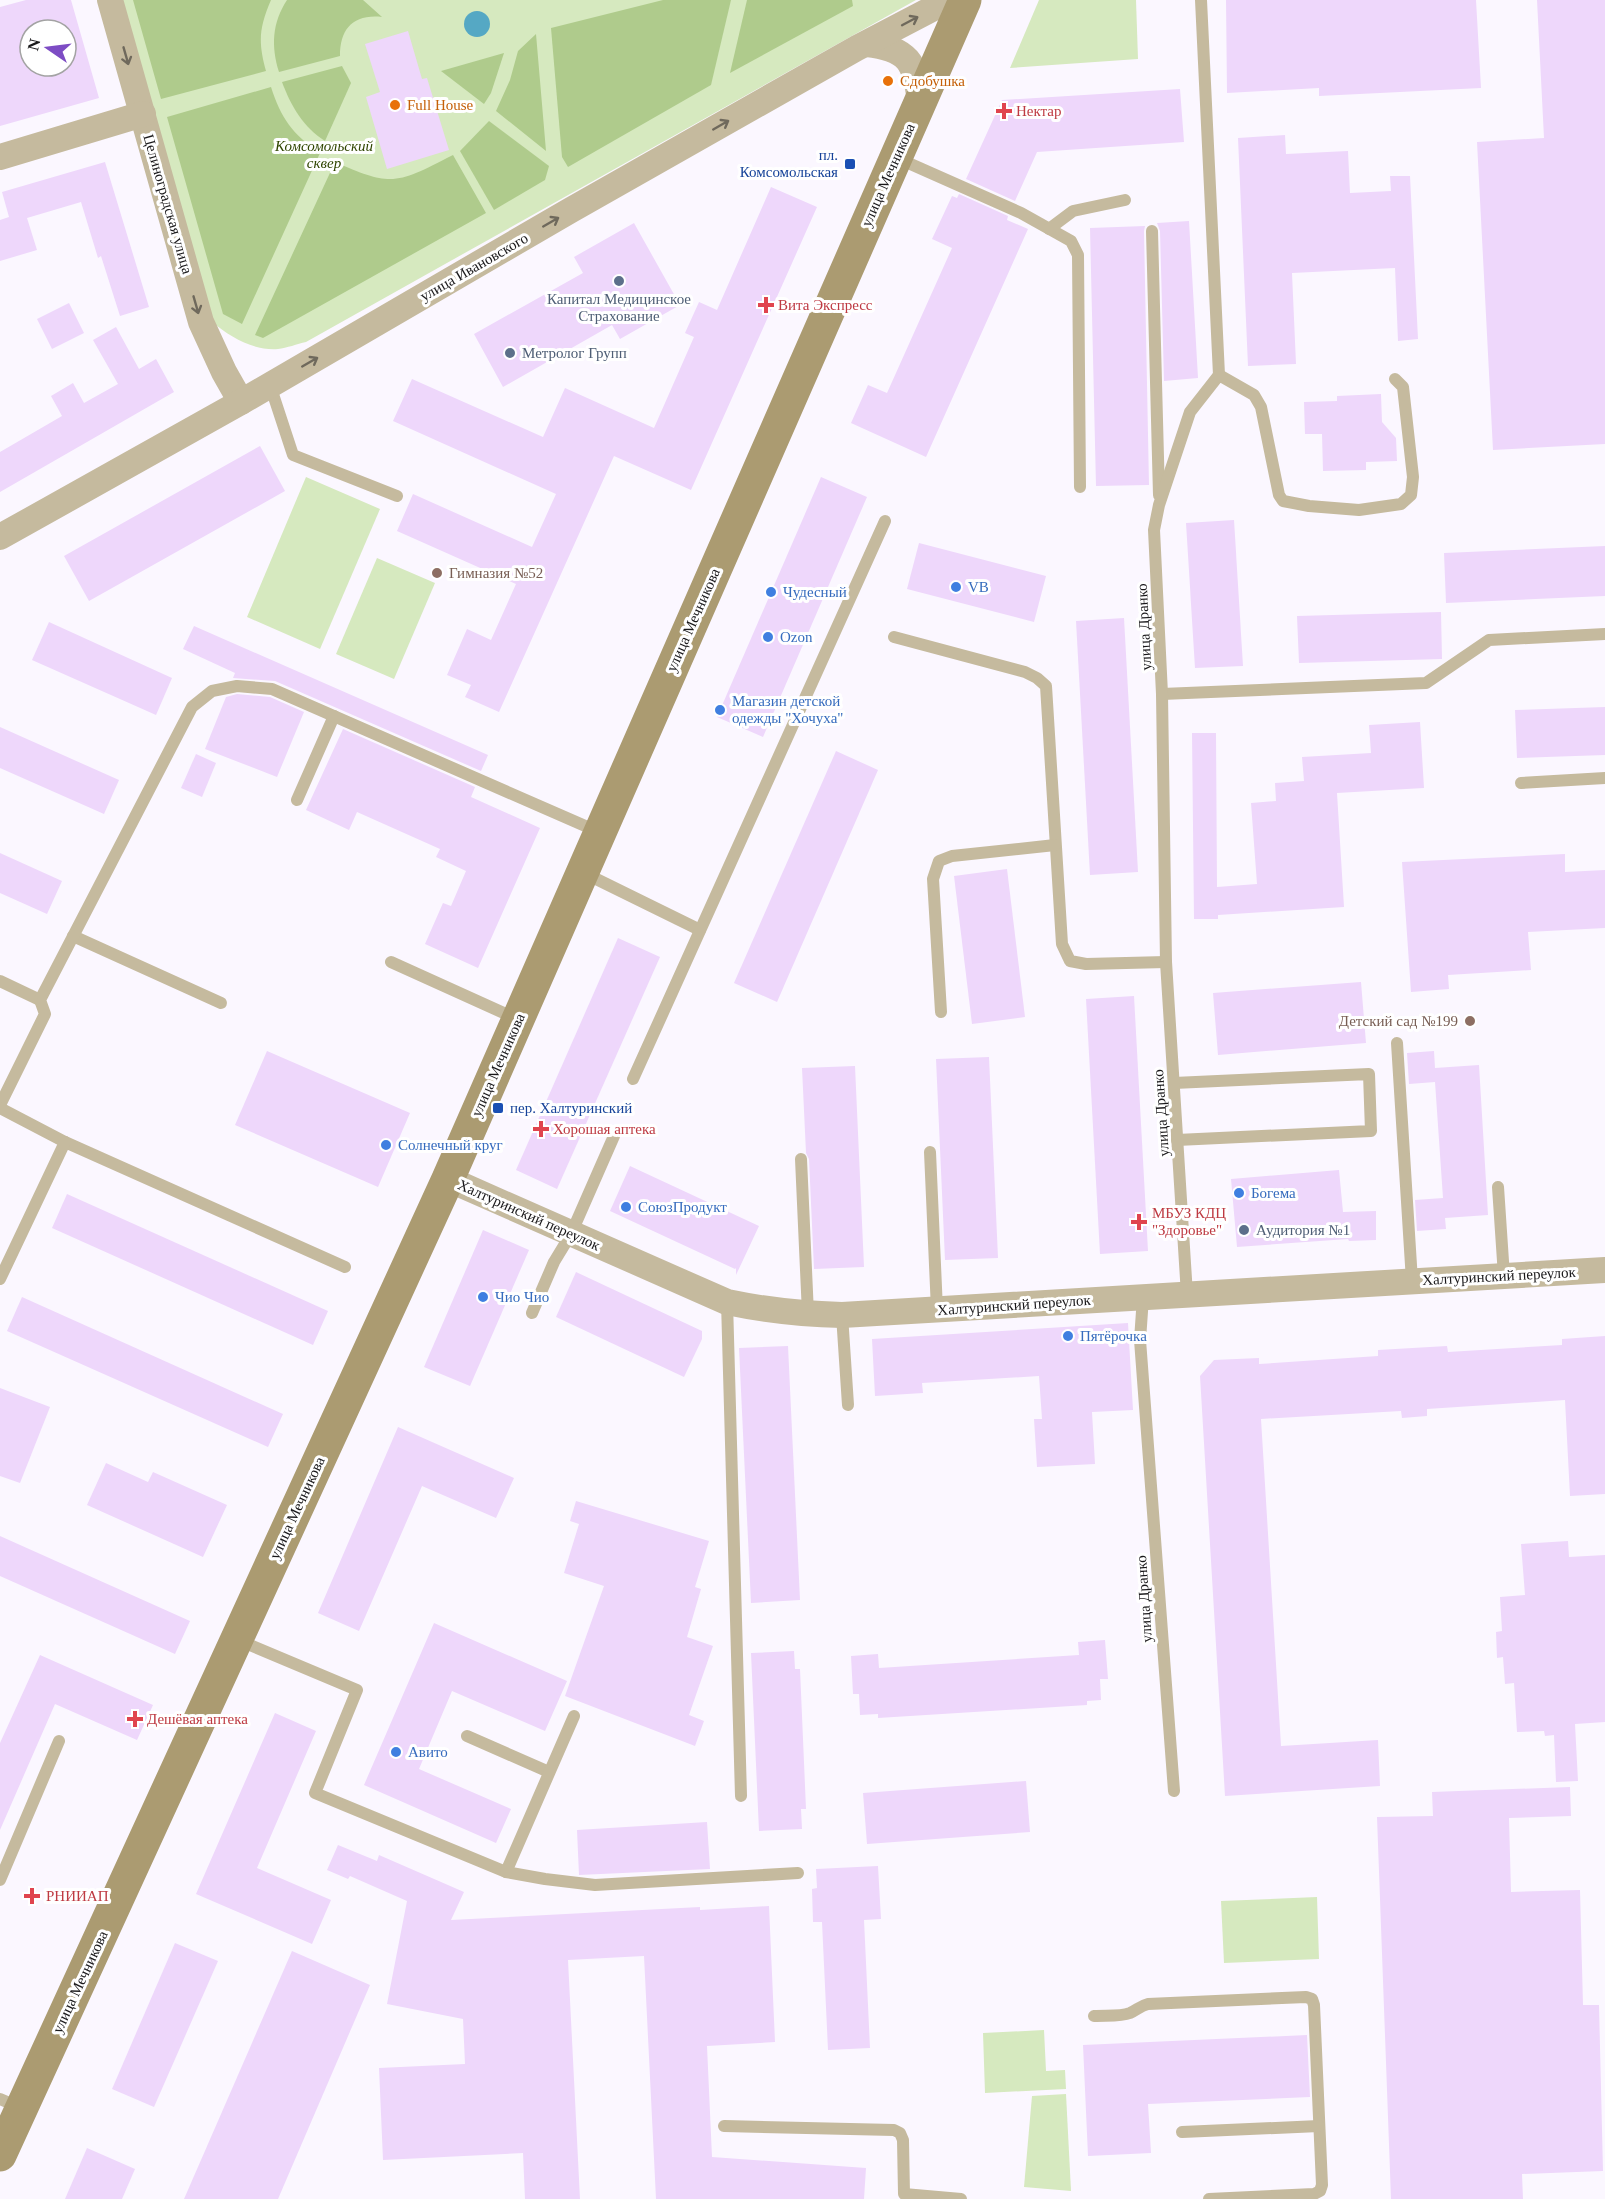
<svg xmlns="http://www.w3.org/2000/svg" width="1605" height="2199" font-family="Georgia,serif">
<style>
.green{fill:#d6e9bf}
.forest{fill:#afcb8c}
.water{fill:#55a8c4}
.building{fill:#eed7fb;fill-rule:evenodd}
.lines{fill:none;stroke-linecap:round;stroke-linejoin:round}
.lane{stroke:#c5ba9e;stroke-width:12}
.street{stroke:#c5ba9e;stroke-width:26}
.secondary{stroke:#ab9b71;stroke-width:33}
.oneway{stroke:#6f695c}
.food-dot{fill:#e8710a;stroke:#fff;stroke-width:2}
.health-dot{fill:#e0444e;stroke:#fff;stroke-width:2}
.transit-dot{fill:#1a4fb4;stroke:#fff;stroke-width:2}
.service-dot{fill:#5c6f8a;stroke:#fff;stroke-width:2}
.education-dot{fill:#8d6e63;stroke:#fff;stroke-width:2}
.shop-dot{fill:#3f7fe0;stroke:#fff;stroke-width:2}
.labels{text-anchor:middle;stroke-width:6;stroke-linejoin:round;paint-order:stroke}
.food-label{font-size:15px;fill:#c56008;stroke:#fff;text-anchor:start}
.health-label{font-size:15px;fill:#be3a42;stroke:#fff;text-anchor:start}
.park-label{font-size:15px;font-style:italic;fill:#2f4500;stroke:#fff}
.transit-label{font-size:15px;fill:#164399;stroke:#fff;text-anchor:end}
.street-label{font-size:15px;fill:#19181a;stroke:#fff}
.service-label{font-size:15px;fill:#4e5e75;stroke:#fff;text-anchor:start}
.education-label{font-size:15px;fill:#785e54;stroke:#fff;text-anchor:start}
.shop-label{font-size:15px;fill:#366cbe;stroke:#fff;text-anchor:start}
</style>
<rect width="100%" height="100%" fill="#fbf7ff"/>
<g class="green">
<path d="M120 0H916L306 342C297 344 287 348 278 349 254 351 230 337 212 322Z"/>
<polygon points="1039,0 1136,0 1138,59 1010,68"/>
<polygon points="306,477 380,509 320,649 247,617"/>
<polygon points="377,558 435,583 394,679 336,654"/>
<polygon points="1317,1897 1319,1959 1224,1963 1221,1901"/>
<polygon points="1044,2030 1046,2071 1065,2070 1066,2089 985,2093 983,2033"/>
<polygon points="1066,2094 1071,2191 1024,2187 1032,2096"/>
</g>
<g class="forest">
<path d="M133 0H271C259 28 258 42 266 71L161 99Z"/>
<path d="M287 0H363L382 17C353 14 340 29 340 56L279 72C271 46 272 23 287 0Z"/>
<polygon points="663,0 731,0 711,85 568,167 562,157 551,28"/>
<polygon points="747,0 852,0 853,6 730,73"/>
<polygon points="536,34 546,151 496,111 510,80 518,51"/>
<polygon points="504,53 491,93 484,104 441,71"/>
<path d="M342 66 351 83 325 141C303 127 291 106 282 82Z"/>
<path d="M271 87C281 118 292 134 320 153L242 324 223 314 167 117Z"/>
<polygon points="489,121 549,166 545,180 494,210 460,151"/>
<path d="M453 155 486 213 263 338 255 335 335 162C393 188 398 183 453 155Z"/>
</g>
<circle class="water" cx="477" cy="24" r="13"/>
<g class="building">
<path d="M26 0H71L99 98 0 126V7ZM30 30H66V66H30Z"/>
<polygon points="1226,0 1476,0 1481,88 1319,96 1319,88 1227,93"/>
<polygon points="1537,0 1605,0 1605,444 1493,450 1477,142 1544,138"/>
<polygon points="408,31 422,79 427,78 449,150 387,169 366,97 380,92 365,44"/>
<polygon points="1180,89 1184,142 1037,152 1015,201 966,179 1002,100"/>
<polygon points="1285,135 1286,154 1348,151 1350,193 1391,191 1390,176 1410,176 1418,339 1398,341 1395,268 1292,273 1296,364 1248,366 1238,138"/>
<polygon points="105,162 149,307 120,316 101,256 98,258 81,202 27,218 37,250 0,261 0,220 9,217 2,192"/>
<polygon points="771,187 817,207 691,490 614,456 499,712 465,697 471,685 447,675 467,629 491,640 516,584 397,531 413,494 532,547 556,494 393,421 412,379 543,437 565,388 654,428 694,337 685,333 699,302 717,310"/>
<polygon points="959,194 1008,216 1007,220 1028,229 926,457 851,423 868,385 887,393 952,248 932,239 952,196 957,198"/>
<polygon points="1189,221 1198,378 1164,381 1160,231 1157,223"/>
<polygon points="634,223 680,305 620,339 612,325 503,387 474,334 583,273 574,257"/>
<polygon points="1145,226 1144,231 1149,485 1096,486 1090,228"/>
<polygon points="69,303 84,333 52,349 37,319"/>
<polygon points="116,327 139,369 156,359 174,392 0,492 0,452 62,416 51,396 73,383 84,403 118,384 93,340"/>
<polygon points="1381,394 1382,422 1396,438 1397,461 1366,462 1366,470 1323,471 1322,434 1305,434 1304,402 1337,401 1337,396"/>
<polygon points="260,446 285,491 89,601 64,556"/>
<polygon points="821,477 867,497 763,737 717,717"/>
<polygon points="1234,520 1243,666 1195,668 1186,523"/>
<polygon points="919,543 1046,576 1034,622 907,589"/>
<polygon points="1605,546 1605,596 1446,603 1444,553"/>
<polygon points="1441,612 1442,659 1299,663 1297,616"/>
<polygon points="1124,618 1138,872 1090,875 1076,621"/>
<polygon points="49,622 172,678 156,715 32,660"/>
<polygon points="194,626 488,755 481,771 275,681 233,678 235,673 183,649"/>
<polygon points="237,694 270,697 304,712 277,777 205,749 226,697"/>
<polygon points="1605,707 1605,755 1517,758 1515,710"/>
<polygon points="1420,722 1424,788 1337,793 1344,907 1218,915 1218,919 1194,919 1192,733 1216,733 1217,887 1257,884 1251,803 1276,801 1275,783 1304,781 1302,757 1371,753 1369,725"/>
<polygon points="0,727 119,780 104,814 0,768"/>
<polygon points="343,729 475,787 471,797 540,828 478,968 425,944 443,903 451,906 466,871 436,857 440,849 357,812 349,830 306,810"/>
<polygon points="836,751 878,770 777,1002 734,983"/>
<polygon points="196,754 216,763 202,797 181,788"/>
<polygon points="0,853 62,881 47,914 0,893"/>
<polygon points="1565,854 1565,872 1605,870 1605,928 1528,932 1531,970 1448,975 1449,989 1411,992 1402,862"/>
<polygon points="1007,869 1025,1017 972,1024 954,876"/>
<polygon points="618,938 660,957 557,1189 516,1170"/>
<polygon points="1361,982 1366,1043 1218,1055 1213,993"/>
<polygon points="1134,996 1148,1251 1100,1254 1086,999"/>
<polygon points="267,1051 410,1113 378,1187 235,1125"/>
<polygon points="1434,1051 1435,1068 1479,1065 1488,1215 1445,1218 1446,1229 1417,1231 1415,1200 1443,1198 1435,1082 1409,1084 1407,1053"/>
<polygon points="989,1057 998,1258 945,1260 936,1059"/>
<polygon points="855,1066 864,1267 814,1269 809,1159 806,1153 802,1068"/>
<polygon points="630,1166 759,1226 736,1275 736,1268 735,1269 610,1211"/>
<polygon points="1339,1170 1343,1212 1376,1211 1376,1240 1349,1241 1348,1239 1237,1247 1231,1179"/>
<polygon points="67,1194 328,1311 313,1345 52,1228"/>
<polygon points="483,1230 529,1250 470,1386 424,1367"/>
<polygon points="576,1272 702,1331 702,1339 684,1377 556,1317"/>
<polygon points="22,1297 283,1414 268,1447 7,1331"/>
<polygon points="1128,1323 1133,1410 1092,1412 1095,1464 1037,1467 1034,1419 1042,1419 1039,1376 922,1383 923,1393 875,1396 872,1339"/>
<polygon points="1605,1336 1605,1494 1570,1496 1565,1400 1427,1409 1427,1416 1402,1418 1401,1411 1261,1419 1281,1746 1378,1740 1380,1786 1225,1796 1200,1376 1214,1360 1259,1358 1259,1364 1378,1356 1378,1350 1447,1346 1448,1352 1562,1345 1562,1339"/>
<polygon points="788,1346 800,1600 751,1603 739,1348"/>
<polygon points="0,1388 50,1407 20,1483 0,1476"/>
<polygon points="398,1427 514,1478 496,1518 422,1486 359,1631 318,1613"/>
<polygon points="106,1463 148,1482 153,1472 227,1505 203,1557 87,1505"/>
<polygon points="576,1501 709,1541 695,1587 701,1589 687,1637 713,1646 689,1715 704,1721 695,1746 565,1696 604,1586 564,1573 579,1524 570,1521"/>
<polygon points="0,1536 190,1621 175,1654 0,1576"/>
<polygon points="1568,1541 1569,1557 1605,1555 1605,1722 1575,1724 1578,1781 1556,1782 1554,1735 1545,1736 1544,1731 1517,1732 1514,1683 1505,1684 1503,1657 1497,1658 1496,1632 1502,1631 1500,1597 1525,1595 1521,1544"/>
<polygon points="434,1623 567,1681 545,1731 452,1691 419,1769 511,1809 496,1843 364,1785"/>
<polygon points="1105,1640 1108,1679 1100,1679 1101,1700 1087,1701 1087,1705 878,1718 878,1714 860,1715 859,1694 853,1694 851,1656 878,1654 879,1668 1079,1655 1078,1642"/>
<polygon points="794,1651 795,1669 800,1669 806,1809 801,1809 802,1829 759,1831 751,1653"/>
<polygon points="40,1655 153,1705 137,1740 55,1704 0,1830 0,1743"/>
<polygon points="275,1713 316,1731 257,1868 331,1900 312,1944 196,1894"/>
<polygon points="1026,1781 1030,1832 867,1844 863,1793"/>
<polygon points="1570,1787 1571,1816 1509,1818 1511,1892 1580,1890 1583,2005 1599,2005 1603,2171 1522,2174 1523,2199 1391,2199 1377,1817 1433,1816 1432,1792"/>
<polygon points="707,1822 710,1869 579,1875 577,1830"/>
<polygon points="338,1845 377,1861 379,1855 464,1892 451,1920 700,1907 700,1910 769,1906 775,2042 707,2046 712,2157 866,2168 864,2199 656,2199 644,1956 568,1960 580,2199 525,2199 523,2153 383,2160 379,2068 465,2064 463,2019 387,2004 407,1901 350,1876 348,1879 327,1870"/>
<polygon points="878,1866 881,1919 864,1920 870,2048 828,2050 822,1922 813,1922 812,1889 817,1888 816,1869"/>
<polygon points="175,1943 218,1961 154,2107 112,2089"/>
<polygon points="292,1951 370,1985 278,2199 184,2199"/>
<polygon points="1307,2035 1310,2097 1148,2104 1151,2153 1088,2156 1083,2045"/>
<polygon points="87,2148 135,2169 122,2199 65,2199"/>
</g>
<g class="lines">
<g class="lane">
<polyline points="1201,0 1219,375"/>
<polyline points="897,158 1021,213 1071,241 1078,255 1080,487"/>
<polyline points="1049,229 1073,211 1125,200"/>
<polyline points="1152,231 1159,495"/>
<polyline points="270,385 293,455 397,496"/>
<polyline points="894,637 1025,672 1037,678 1046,686 1062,944 1070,961 1086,964 1166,962"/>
<polyline points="1162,694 1426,683 1489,640 1605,634"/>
<polyline points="1521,783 1605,778"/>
<polyline points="297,800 334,716"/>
<polyline points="584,873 700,930"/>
<polyline points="73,936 221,1003"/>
<polyline points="391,962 517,1019"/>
<polyline points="0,981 40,1000"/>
<polyline points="941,1012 933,879 939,861 952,856 1055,845"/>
<polyline points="1397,1043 1412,1281"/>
<polyline points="633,1079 885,521"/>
<polyline points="1174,1083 1369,1074 1371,1131 1177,1140"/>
<polyline points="0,1105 45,1014 40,1000 192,707 212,691 237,686 272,689 599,832"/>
<polyline points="0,1108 65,1142 345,1267"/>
<polyline points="930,1152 937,1310"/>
<polyline points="801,1159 808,1314"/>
<polyline points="1498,1187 1504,1276"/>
<polyline points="0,1279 65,1142"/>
<polyline points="1187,1295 1166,962 1162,694 1154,530 1159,505 1190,412 1219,375 1254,395 1261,407 1279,495 1283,501 1309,506 1359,510 1401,504 1411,495 1413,477 1403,387 1395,379"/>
<polyline points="1143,1297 1140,1340 1174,1791"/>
<polyline points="727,1302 741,1796"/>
<polyline points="532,1313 554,1262 571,1234 614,1136"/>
<polyline points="842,1315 848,1405"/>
<polyline points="238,1640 357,1690 315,1793 506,1872 545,1879 595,1885 798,1873"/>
<polyline points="467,1736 549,1772"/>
<polyline points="506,1872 574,1716"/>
<polyline points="0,1880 59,1741"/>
<path d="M1094 2016C1105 2015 1120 2017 1130 2013 1137 2010 1140 2006 1148 2004L1306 1997 1312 1999 1314 2005 1322 2185 1320 2191 1314 2194 1209 2199"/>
<polyline points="0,2099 21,2108"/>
<polyline points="724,2126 894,2130 900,2133 903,2140 904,2194 961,2199"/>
<polyline points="1182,2132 1319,2126"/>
</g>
<g class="street">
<polyline points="110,0 201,322 224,372 241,402"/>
<path d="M867 44C909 49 915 62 920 101"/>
<polyline points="0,157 143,114"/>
<polyline points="0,537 241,402 571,210 857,48 949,0"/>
<path d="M448 1179 727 1302C765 1310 803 1314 842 1315L1605 1270"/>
</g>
<polyline class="secondary" points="0,2155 448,1179 965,0"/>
</g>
<defs><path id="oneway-shaft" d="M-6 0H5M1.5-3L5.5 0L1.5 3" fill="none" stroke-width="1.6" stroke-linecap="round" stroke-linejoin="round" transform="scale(1.5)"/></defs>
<g class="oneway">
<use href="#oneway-shaft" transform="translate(910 21) rotate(-28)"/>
<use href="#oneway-shaft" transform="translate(126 56) rotate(74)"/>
<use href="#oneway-shaft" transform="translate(721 125) rotate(-30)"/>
<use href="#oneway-shaft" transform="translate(551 222) rotate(-30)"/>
<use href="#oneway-shaft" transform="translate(196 305) rotate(74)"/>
<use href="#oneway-shaft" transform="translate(310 362) rotate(-30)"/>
</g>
<g class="food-dot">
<circle cx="888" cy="81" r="6"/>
<circle cx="395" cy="105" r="6"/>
</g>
<g class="health-dot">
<path d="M1001 102h6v6h6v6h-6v6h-6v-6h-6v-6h6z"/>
<path d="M763 296h6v6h6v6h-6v6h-6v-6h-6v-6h6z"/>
<path d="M538 1120h6v6h6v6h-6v6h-6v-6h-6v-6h6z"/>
<path d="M1136 1213h6v6h6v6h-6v6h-6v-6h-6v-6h6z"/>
<path d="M132 1710h6v6h6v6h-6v6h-6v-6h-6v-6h6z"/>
<path d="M29 1887h6v6h6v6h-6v6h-6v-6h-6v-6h6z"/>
</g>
<g class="transit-dot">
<rect x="844" y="158" width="12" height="12" rx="3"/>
<rect x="492" y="1102" width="12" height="12" rx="3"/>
</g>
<g class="service-dot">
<circle cx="619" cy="281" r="6"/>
<circle cx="510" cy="353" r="6"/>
<circle cx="1244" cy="1230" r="6"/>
</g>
<g class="education-dot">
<circle cx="437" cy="573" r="6"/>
<circle cx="1470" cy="1021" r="6"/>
</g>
<g class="shop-dot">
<circle cx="956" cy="587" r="6"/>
<circle cx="771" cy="592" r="6"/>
<circle cx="768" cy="637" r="6"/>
<circle cx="720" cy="710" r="6"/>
<circle cx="386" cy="1145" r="6"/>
<circle cx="1239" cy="1193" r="6"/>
<circle cx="626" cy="1207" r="6"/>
<circle cx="483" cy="1297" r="6"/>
<circle cx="1068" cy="1336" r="6"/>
<circle cx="396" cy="1752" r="6"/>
</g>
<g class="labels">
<g class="food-label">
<text x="900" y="86">Сдобушка</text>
<text x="407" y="110">Full House</text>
</g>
<g class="health-label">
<text x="1016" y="116">Нектар</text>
<text x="778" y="310">Вита Экспресс</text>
<text x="553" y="1134">Хорошая аптека</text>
<text x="1152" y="1218">МБУЗ КДЦ<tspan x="1152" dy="17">"Здоровье"</tspan></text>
<text x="147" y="1724">Дешёвая аптека</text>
<text x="46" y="1901">РНИИАП</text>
</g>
<g class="park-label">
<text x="324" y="151">Комсомольский<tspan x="324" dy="17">сквер</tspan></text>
</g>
<g class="transit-label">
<text x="838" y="160">пл.<tspan x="838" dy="17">Комсомольская</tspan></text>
<text x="510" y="1113" text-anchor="start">пер. Халтуринский</text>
</g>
<g class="street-label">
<text transform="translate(888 175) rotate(-66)" y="5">улица Мечникова</text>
<text transform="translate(168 204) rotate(74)" y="5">Целиноградская улица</text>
<text transform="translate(474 267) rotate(-30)" y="5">улица Ивановского</text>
<text transform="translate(693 620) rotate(-66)" y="5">улица Мечникова</text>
<text transform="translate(1144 627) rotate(-93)" y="5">улица Дранко</text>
<text transform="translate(498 1065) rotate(-66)" y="5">улица Мечникова</text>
<text transform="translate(1161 1113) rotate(-94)" y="5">улица Дранко</text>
<text transform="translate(529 1215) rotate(24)" y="5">Халтуринский переулок</text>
<text transform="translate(1499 1276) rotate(-3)" y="5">Халтуринский переулок</text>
<text transform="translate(1014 1305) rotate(-4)" y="5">Халтуринский переулок</text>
<text transform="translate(297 1508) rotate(-65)" y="5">улица Мечникова</text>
<text transform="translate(1144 1599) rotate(-94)" y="5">улица Дранко</text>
<text transform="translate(80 1982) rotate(-65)" y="5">улица Мечникова</text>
</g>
<g class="service-label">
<text x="619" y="304" text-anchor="middle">Капитал Медицинское<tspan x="619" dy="17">Страхование</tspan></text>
<text x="522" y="358">Метролог Групп</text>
<text x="1256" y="1235">Аудитория №1</text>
</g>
<g class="education-label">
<text x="449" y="578">Гимназия №52</text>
<text x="1458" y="1026" text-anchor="end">Детский сад №199</text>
</g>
<g class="shop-label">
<text x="968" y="592">VB</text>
<text x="783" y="597">Чудесный</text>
<text x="780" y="642">Ozon</text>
<text x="732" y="706">Магазин детской<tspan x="732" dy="17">одежды "Хочуха"</tspan></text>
<text x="398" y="1150">Солнечный круг</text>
<text x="1251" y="1198">Богема</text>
<text x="638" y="1212">СоюзПродукт</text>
<text x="495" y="1302">Чио Чио</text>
<text x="1080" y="1341">Пятёрочка</text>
<text x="408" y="1757">Авито</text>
</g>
</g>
<g transform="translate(48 48) rotate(284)"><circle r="28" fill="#ffffff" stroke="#a3a3a3" stroke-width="1.5"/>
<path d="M0-4.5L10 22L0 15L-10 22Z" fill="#7d4cc4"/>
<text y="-9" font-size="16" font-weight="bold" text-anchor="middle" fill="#19181a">N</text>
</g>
</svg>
